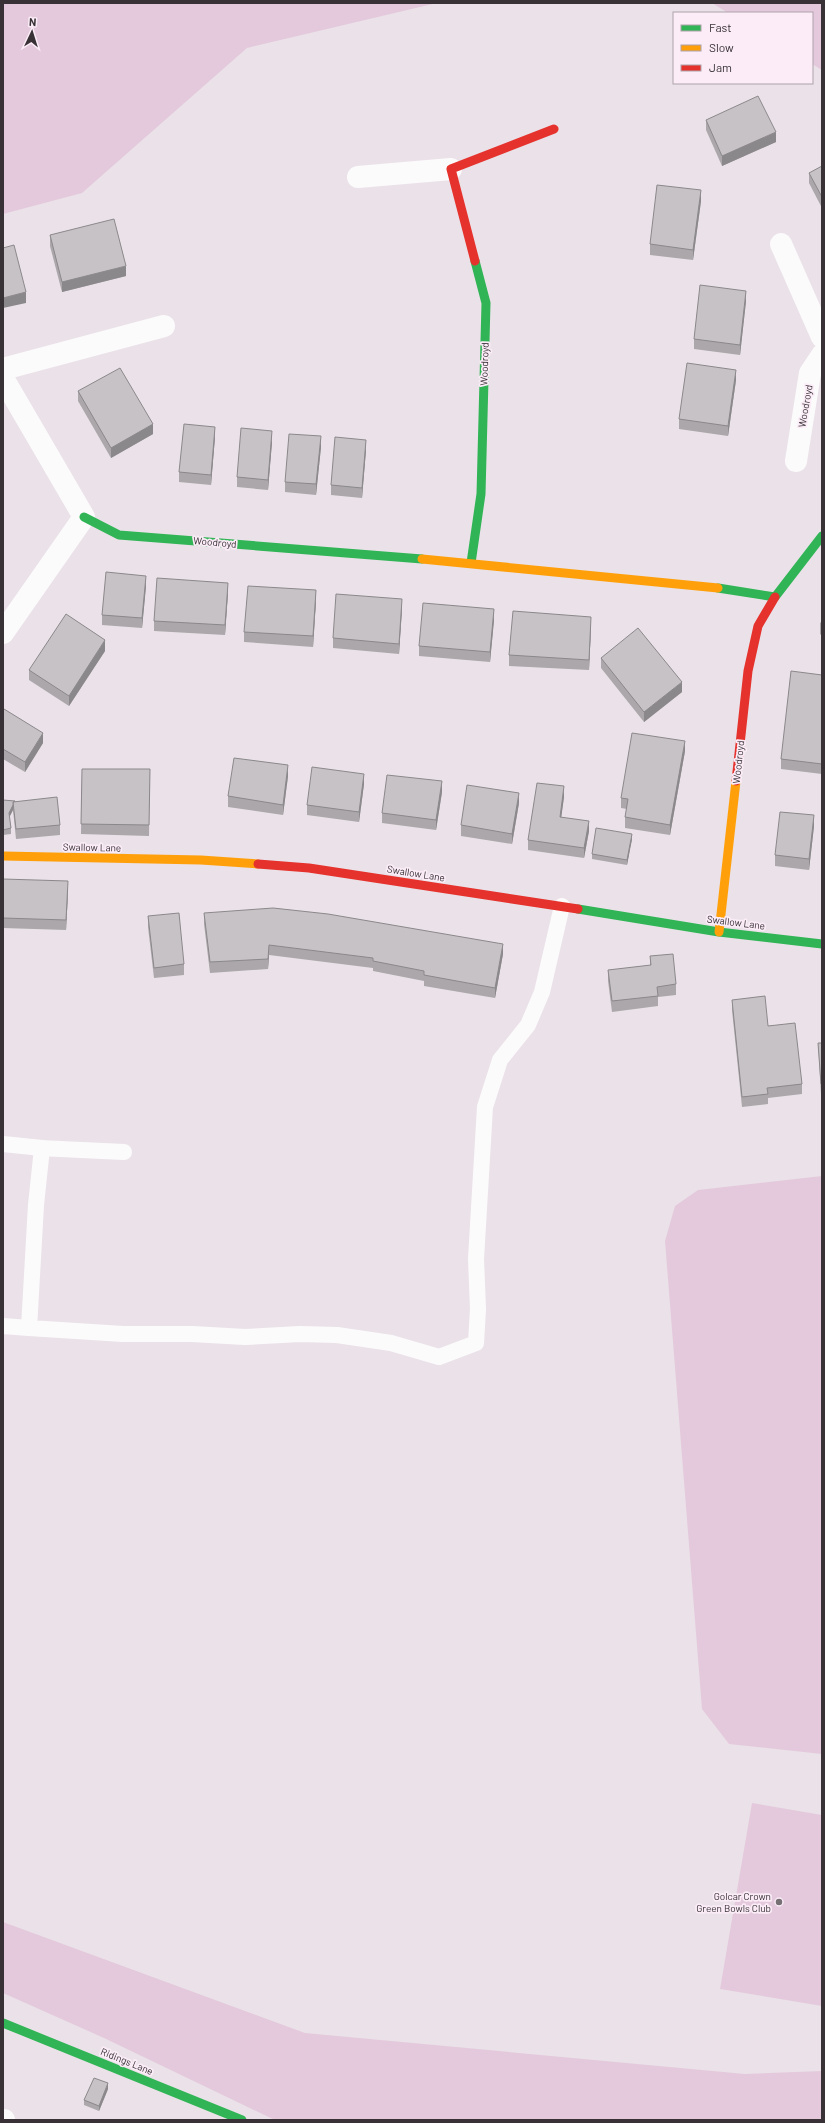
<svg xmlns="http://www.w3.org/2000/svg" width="825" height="2123" font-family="Barlow,sans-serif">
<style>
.green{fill:#e4c9dd}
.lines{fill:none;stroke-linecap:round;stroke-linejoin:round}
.lane{stroke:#fcfbfc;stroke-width:16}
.street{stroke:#fcfbfc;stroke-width:22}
.fast{stroke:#30b455;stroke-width:9}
.slow{stroke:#ff9f0a;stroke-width:9}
.jam{stroke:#e5322d;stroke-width:9}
.wall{fill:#aba7aa}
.shaded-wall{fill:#8b888b}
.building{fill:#c7c2c6;stroke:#8b888b}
.poi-dot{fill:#767074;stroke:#fbecf7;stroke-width:1.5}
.labels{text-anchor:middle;stroke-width:3.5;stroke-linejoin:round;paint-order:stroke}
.street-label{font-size:10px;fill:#383236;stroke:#fbecf7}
.poi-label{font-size:10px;fill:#383236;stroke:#fbecf7;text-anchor:end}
</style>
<rect width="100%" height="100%" fill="#eae2e8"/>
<g class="green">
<polygon points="3,3 437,3 247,48 82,193 3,214"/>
<polygon points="712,3 822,3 822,70 812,64 812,13 728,13"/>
<polygon points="822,1176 822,1754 729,1744 702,1709 665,1241 675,1206 698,1190"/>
<polygon points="752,1803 822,1815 822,2006 720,1989"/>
<polygon points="3,1922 305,2033 745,2074 822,2071 822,2120 275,2120 104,2038 3,1993"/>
</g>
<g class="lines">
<g class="lane">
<polyline points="3,1144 42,1148 36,1205 29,1328 123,1334 192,1334 245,1337 300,1334 337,1335 391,1343 439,1357 476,1343 478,1309 476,1259 485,1107 500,1060 528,1025 542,992 562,906"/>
<polyline points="39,1148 124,1152"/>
<polyline points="3,1326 29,1328"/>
</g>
<g class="street">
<polyline points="358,177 451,169"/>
<polyline points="781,244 822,337"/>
<polyline points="3,369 164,326"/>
<polyline points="3,378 84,517 3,633"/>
<polyline points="796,461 810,373 822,355"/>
<polyline points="3,2120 4,2120"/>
</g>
<g class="fast">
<polyline points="84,517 119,535 422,559"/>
<polyline points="471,563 481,494 486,303 475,261"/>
<polyline points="718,588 775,597 822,536"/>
<polyline points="578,909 719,932 822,944"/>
<polyline points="3,2023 242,2120"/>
</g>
<g class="slow">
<polyline points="422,559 718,588"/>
<polyline points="3,856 201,860 258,864"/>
<polyline points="719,932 736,781"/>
</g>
<g class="jam">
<polyline points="475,261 451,169 554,129"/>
<polyline points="736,781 748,671 758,626 775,597"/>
<polyline points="258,864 309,868 578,909"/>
</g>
</g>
<g class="wall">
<polygon points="706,120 776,142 722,166 706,130"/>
<polygon points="822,166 822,208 809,183 809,173"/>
<polygon points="701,201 693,260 650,255 650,244"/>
<polygon points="50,235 126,276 62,292 50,246"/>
<polygon points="746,301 740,355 694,349 694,339"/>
<polygon points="736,380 728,436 679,429 679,419"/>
<polygon points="78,391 153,434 111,458 78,401"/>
<polygon points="215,437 211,485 179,482 179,472"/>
<polygon points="272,442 268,490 237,487 237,477"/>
<polygon points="321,447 316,495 285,492 285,482"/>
<polygon points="366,450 362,498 331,495 331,485"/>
<polygon points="146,586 142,628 102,625 102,615"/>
<polygon points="228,593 225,635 154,631 154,621"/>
<polygon points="316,601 313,647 244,642 244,632"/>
<polygon points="402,609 399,654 333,648 333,638"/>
<polygon points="494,620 490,662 419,656 419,646"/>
<polygon points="822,621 822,636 820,634 820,623"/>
<polygon points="591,627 589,670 509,666 509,655"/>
<polygon points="105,651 69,706 29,680 29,670"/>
<polygon points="601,658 682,692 644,722 601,668"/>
<polygon points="822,675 822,774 781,769 781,759"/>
<polygon points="3,711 43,743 25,772 3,759"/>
<polygon points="685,751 670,835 625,828 625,817 627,809 621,808 621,798"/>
<polygon points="82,769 150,769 149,836 81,834"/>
<polygon points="288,776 283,815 228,807 228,796"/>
<polygon points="364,784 359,822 307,815 307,805"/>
<polygon points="442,792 436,830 382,823 382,813"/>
<polygon points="564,797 561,817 589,831 584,858 528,850 528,840"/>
<polygon points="3,800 15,801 60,825 60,835 16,839 13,810 9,817 11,828 11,834 3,835"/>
<polygon points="519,803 512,844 461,836 461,825"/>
<polygon points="814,826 809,870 775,866 775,855"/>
<polygon points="632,839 627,865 592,859 592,854"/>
<polygon points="3,879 68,892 66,930 3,928"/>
<polygon points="204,913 503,954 495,998 424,986 424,981 373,971 373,968 269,955 268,969 210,973 204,924"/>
<polygon points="148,916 184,964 184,975 154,978 148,927"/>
<polygon points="650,956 676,984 676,995 658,997 658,1006 612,1012 608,981 608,970 650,966"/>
<polygon points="732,1000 768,1026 802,1084 802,1094 768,1098 768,1104 742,1107 732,1010"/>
<polygon points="818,1043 822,1043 822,1094 821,1094"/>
<polygon points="108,2089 99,2111 84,2105 84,2100"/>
</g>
<g class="shaded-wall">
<polygon points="776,132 776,142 722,166 722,156"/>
<polygon points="701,190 701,201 693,260 693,250"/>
<polygon points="126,266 126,276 62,292 62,282"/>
<polygon points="746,291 746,301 740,355 740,345"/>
<polygon points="26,292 26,303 3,308 3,298"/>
<polygon points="736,370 736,380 728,436 728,426"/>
<polygon points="153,424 153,434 111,458 111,448"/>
<polygon points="215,427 215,437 211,485 211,475"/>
<polygon points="272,431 272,442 268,490 268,480"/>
<polygon points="321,436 321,447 316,495 316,484"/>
<polygon points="366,440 366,450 362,498 362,488"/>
<polygon points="146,576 146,586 142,628 142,618"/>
<polygon points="228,583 228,593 225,635 225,625"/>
<polygon points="316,590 316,601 313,647 313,636"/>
<polygon points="402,599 402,609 399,654 399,644"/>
<polygon points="494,609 494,620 490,662 490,652"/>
<polygon points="591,617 591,627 589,670 589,660"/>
<polygon points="105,640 105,651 69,706 69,696"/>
<polygon points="682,682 682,692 644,722 644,712"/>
<polygon points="43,733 43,743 25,772 25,762"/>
<polygon points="685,741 685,751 670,835 670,825"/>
<polygon points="288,765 288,776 283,815 283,805"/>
<polygon points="364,774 364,784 359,822 359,812"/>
<polygon points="442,781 442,792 436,830 436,820"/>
<polygon points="564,786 564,797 560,827 560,817"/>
<polygon points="519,793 519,803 512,844 512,834"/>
<polygon points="13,805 13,810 9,818 9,813"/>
<polygon points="814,815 814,826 809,870 809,859"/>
<polygon points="589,821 589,831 584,858 584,848"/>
<polygon points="632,834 632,839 627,865 627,860"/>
<polygon points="68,881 68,892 66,930 66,920"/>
<polygon points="503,944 503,954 495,998 495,988"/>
<polygon points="269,945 269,955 268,969 268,959"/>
<polygon points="108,2083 108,2089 99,2111 99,2106"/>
</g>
<g class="building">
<polygon points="758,96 776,132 722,156 706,120"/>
<polygon points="822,166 822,197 809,173"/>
<polygon points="657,185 701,190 693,250 650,244"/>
<polygon points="114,219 126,266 62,282 50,235"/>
<polygon points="14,245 26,292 3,298 3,248"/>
<polygon points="700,285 746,291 740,345 694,339"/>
<polygon points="687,363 736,370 728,426 679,419"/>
<polygon points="120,368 153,424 111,448 78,391"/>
<polygon points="184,424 215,427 211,475 179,472"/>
<polygon points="241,428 272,431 268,480 237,477"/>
<polygon points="289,434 321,436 316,484 285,482"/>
<polygon points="335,437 366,440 362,488 331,485"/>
<polygon points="106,572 146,576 142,618 102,615"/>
<polygon points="157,578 228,583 225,625 154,621"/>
<polygon points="248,586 316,590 313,636 244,632"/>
<polygon points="336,594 402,599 399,644 333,638"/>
<polygon points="423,603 494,609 490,652 419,646"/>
<polygon points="513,611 591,617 589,660 509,655"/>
<polygon points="66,614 105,640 69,696 29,670"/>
<polygon points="638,628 682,682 644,712 601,658"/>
<polygon points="791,671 822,675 822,764 781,759"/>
<polygon points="4,709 43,733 25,762 3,749 3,711"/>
<polygon points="632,733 685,741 670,825 625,817 628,799 621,798"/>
<polygon points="234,758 288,765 283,805 228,796"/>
<polygon points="312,767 364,774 359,812 307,805"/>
<polygon points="82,769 150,769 149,825 81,824"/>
<polygon points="387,775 442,781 436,820 382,813"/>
<polygon points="537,783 564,786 560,817 589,821 584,848 528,840"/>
<polygon points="467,785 519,793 512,834 461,825"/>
<polygon points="57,797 60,825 16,829 13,802"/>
<polygon points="3,800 15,801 13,802 13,805 9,813 11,828 3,830"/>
<polygon points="780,812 814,815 809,859 775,855"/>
<polygon points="596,828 632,834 627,860 592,854"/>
<polygon points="3,879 68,881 66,920 3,918"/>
<polygon points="273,908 328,914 503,944 495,988 424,975 424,971 373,961 373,958 269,945 268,959 210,962 204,913"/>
<polygon points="179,913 184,964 154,968 148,916"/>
<polygon points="673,954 676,984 657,987 658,996 612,1001 608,970 651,965 650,956"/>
<polygon points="765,996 768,1026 795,1023 802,1084 767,1088 768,1094 742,1097 732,1000"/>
<polygon points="818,1043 822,1043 822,1084 821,1084"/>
<polygon points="94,2078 108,2083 99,2106 84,2100"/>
</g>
<circle class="poi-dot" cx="779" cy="1902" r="4"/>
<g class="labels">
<g class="street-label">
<text transform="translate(484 364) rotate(-88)" y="4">Woodroyd</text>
<text transform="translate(805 406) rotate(-80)" y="4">Woodroyd</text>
<text transform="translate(215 542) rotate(5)" y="4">Woodroyd</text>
<text transform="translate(738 762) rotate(-84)" y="4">Woodroyd</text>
<text transform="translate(92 847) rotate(1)" y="4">Swallow Lane</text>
<text transform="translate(416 873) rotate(9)" y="4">Swallow Lane</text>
<text transform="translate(736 922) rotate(7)" y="4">Swallow Lane</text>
<text transform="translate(127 2061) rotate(22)" y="4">Ridings Lane</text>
</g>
<g class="poi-label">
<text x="771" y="1900">Golcar Crown<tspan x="771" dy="12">Green Bowls Club</tspan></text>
</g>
</g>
<rect width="825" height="2123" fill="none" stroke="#383236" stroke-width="8"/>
<rect x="673" y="12" width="140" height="72" fill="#fbecf7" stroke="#ada2aa"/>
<rect x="681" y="25" width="20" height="6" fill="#30b455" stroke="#ada2aa"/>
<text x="709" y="32" font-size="12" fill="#383236">Fast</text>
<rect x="681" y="45" width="20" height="6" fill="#ff9f0a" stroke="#ada2aa"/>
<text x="709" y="52" font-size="12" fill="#383236">Slow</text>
<rect x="681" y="65" width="20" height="6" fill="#e5322d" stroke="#ada2aa"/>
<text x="709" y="72" font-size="12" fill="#383236">Jam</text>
<g transform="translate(32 32) rotate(4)" stroke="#fbecf7" stroke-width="3" paint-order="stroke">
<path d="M0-3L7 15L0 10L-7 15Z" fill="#383236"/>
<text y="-6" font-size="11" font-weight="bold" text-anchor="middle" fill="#383236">N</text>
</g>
</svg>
